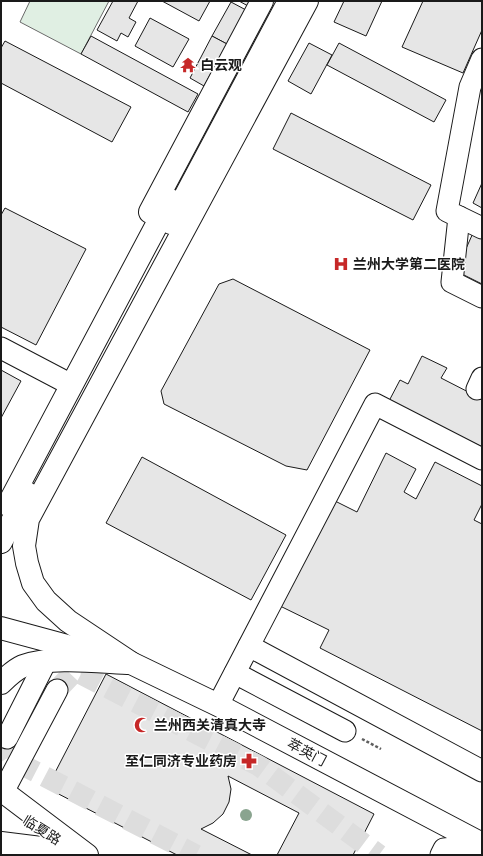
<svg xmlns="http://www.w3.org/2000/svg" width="483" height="856" font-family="'Libre Baskerville','Noto Sans SC',serif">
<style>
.green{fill:#e0efe3;stroke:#6a6a6a}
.building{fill:#e6e6e6;stroke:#1a1a1a}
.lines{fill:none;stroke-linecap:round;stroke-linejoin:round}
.minor-tunnel{stroke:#ddd;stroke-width:21;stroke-dasharray:21 10;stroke-linecap:butt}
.minor-casing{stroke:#1a1a1a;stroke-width:23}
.major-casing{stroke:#1a1a1a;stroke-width:24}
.path{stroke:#5f5f5f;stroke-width:2.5;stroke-dasharray:3 2;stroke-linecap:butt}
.minor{stroke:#fff;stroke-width:21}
.major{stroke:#fff;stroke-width:22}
.tree{fill:#8aa48f}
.labels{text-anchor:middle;stroke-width:3;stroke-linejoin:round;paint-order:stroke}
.poi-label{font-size:14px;font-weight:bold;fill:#1a1a1a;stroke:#fff;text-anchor:start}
.street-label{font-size:14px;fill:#1a1a1a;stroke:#fff}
</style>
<rect width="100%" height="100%" fill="#fff"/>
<polygon class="green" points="30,1 109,1 81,54 20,22"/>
<g class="building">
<polygon points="113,1 138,1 129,18 136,22 128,37 121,33 117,41 97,30"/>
<polygon points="162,1 210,1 199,21"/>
<polygon points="239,1 251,1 248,6"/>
<polygon points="344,1 382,1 366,36 334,22"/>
<polygon points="423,1 482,1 482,30 463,73 402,47"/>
<polygon points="231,2 246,10 227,44 212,36"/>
<polygon points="150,18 189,39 173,67 135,46"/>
<polygon points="91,36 198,94 188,112 81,54"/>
<polygon points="212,36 227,44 204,86 190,78"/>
<polygon points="5,41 131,107 112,142 1,83 1,48"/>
<polygon points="309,43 332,55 311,94 288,81"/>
<polygon points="339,43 446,100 434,122 327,65"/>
<polygon points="291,113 431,185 413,220 273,149"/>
<polygon points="482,183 482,208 473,203"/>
<polygon points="5,208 86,249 36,345 1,327 1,215"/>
<polygon points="473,233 482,237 482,284 456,271"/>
<polygon points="233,279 370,350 307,470 286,466 164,404 161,391 219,284"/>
<polygon points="422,356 447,368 441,378 482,399 482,447 389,401 400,380 408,384"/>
<polygon points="1,370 21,381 1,418"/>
<polygon points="386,453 416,469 404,492 416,499 435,462 482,486 482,504 474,520 482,524 482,731 320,648 329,630 278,605 331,499 357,512"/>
<polygon points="142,457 286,535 251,600 106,523"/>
<polygon points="106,674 374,814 353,855 277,855 299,813 228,776 231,789 229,802 223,814 213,823 201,829 252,855 177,855 47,788"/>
</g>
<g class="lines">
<g class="minor-tunnel">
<polyline points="57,690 73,673 81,674 259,766 379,855"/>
<polyline points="7,738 4,750 9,758 196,855"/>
</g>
<defs>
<g id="minor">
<polyline points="482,59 470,87 447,211 482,228"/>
<polyline points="459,217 452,282 482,297"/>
<polyline points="1,348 62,380"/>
<polyline points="477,389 482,378"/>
<polyline points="249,646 482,771"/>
<polyline points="235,673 345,731"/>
<polyline points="218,705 375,404 482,459"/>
<polyline points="7,738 46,661"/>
<polyline points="3,792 57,690"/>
<polyline points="441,855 444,849 482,845"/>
</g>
<g id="major">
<polyline points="307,1 28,519 24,546 27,563 33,583 46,601 68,621 131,663 218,705 482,844"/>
<polyline points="150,212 262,1"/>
<polyline points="171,223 289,1"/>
<polyline points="8,505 170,200"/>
<polyline points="1,542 27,493"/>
<polyline points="1,628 97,654"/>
<path d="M1 683C7 677 14 670 23 666 51 656 101 662 131 663"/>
<polyline points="1,790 87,855"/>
<polyline points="1,843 41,848 58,855"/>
</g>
</defs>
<use href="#minor" class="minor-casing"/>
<use href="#major" class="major-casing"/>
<polyline class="path" points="362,739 381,749"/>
<use href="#minor" class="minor"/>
<use href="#major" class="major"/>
</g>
<circle class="tree" cx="246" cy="815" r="6"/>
<defs>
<symbol id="temple-bare" viewBox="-9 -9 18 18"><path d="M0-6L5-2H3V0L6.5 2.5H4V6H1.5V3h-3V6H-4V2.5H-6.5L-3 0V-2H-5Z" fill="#c62828" stroke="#fff" stroke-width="2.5" paint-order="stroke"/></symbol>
<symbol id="hospital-bare" viewBox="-9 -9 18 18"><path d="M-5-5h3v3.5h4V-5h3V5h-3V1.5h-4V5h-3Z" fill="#c62828" stroke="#fff" stroke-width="2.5" paint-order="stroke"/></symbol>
<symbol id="mosque-bare" viewBox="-9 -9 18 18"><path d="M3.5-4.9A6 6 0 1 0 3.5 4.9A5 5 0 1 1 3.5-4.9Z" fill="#c62828" stroke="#fff" stroke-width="2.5" paint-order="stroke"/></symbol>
<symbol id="pharmacy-bare" viewBox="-9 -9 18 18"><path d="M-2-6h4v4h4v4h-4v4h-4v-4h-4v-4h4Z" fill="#c62828" stroke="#fff" stroke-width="2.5" paint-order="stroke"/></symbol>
</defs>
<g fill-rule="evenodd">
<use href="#temple-bare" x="177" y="54" width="22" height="22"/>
<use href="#hospital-bare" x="330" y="253" width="22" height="22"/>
<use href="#mosque-bare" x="131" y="714" width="22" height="22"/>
<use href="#pharmacy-bare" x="238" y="750" width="22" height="22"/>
</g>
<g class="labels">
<g class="poi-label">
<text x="200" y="70">白云观</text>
<text x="353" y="269">兰州大学第二医院</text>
<text x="154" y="730">兰州西关清真大寺</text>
<text x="237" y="766" text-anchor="end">至仁同济专业药房</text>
</g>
<g class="street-label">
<text transform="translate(307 752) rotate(28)" y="5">萃英门</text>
<text transform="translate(42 830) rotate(32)" y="5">临夏路</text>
</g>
</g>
<rect width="483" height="856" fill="none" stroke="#1a1a1a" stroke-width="4"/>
</svg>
